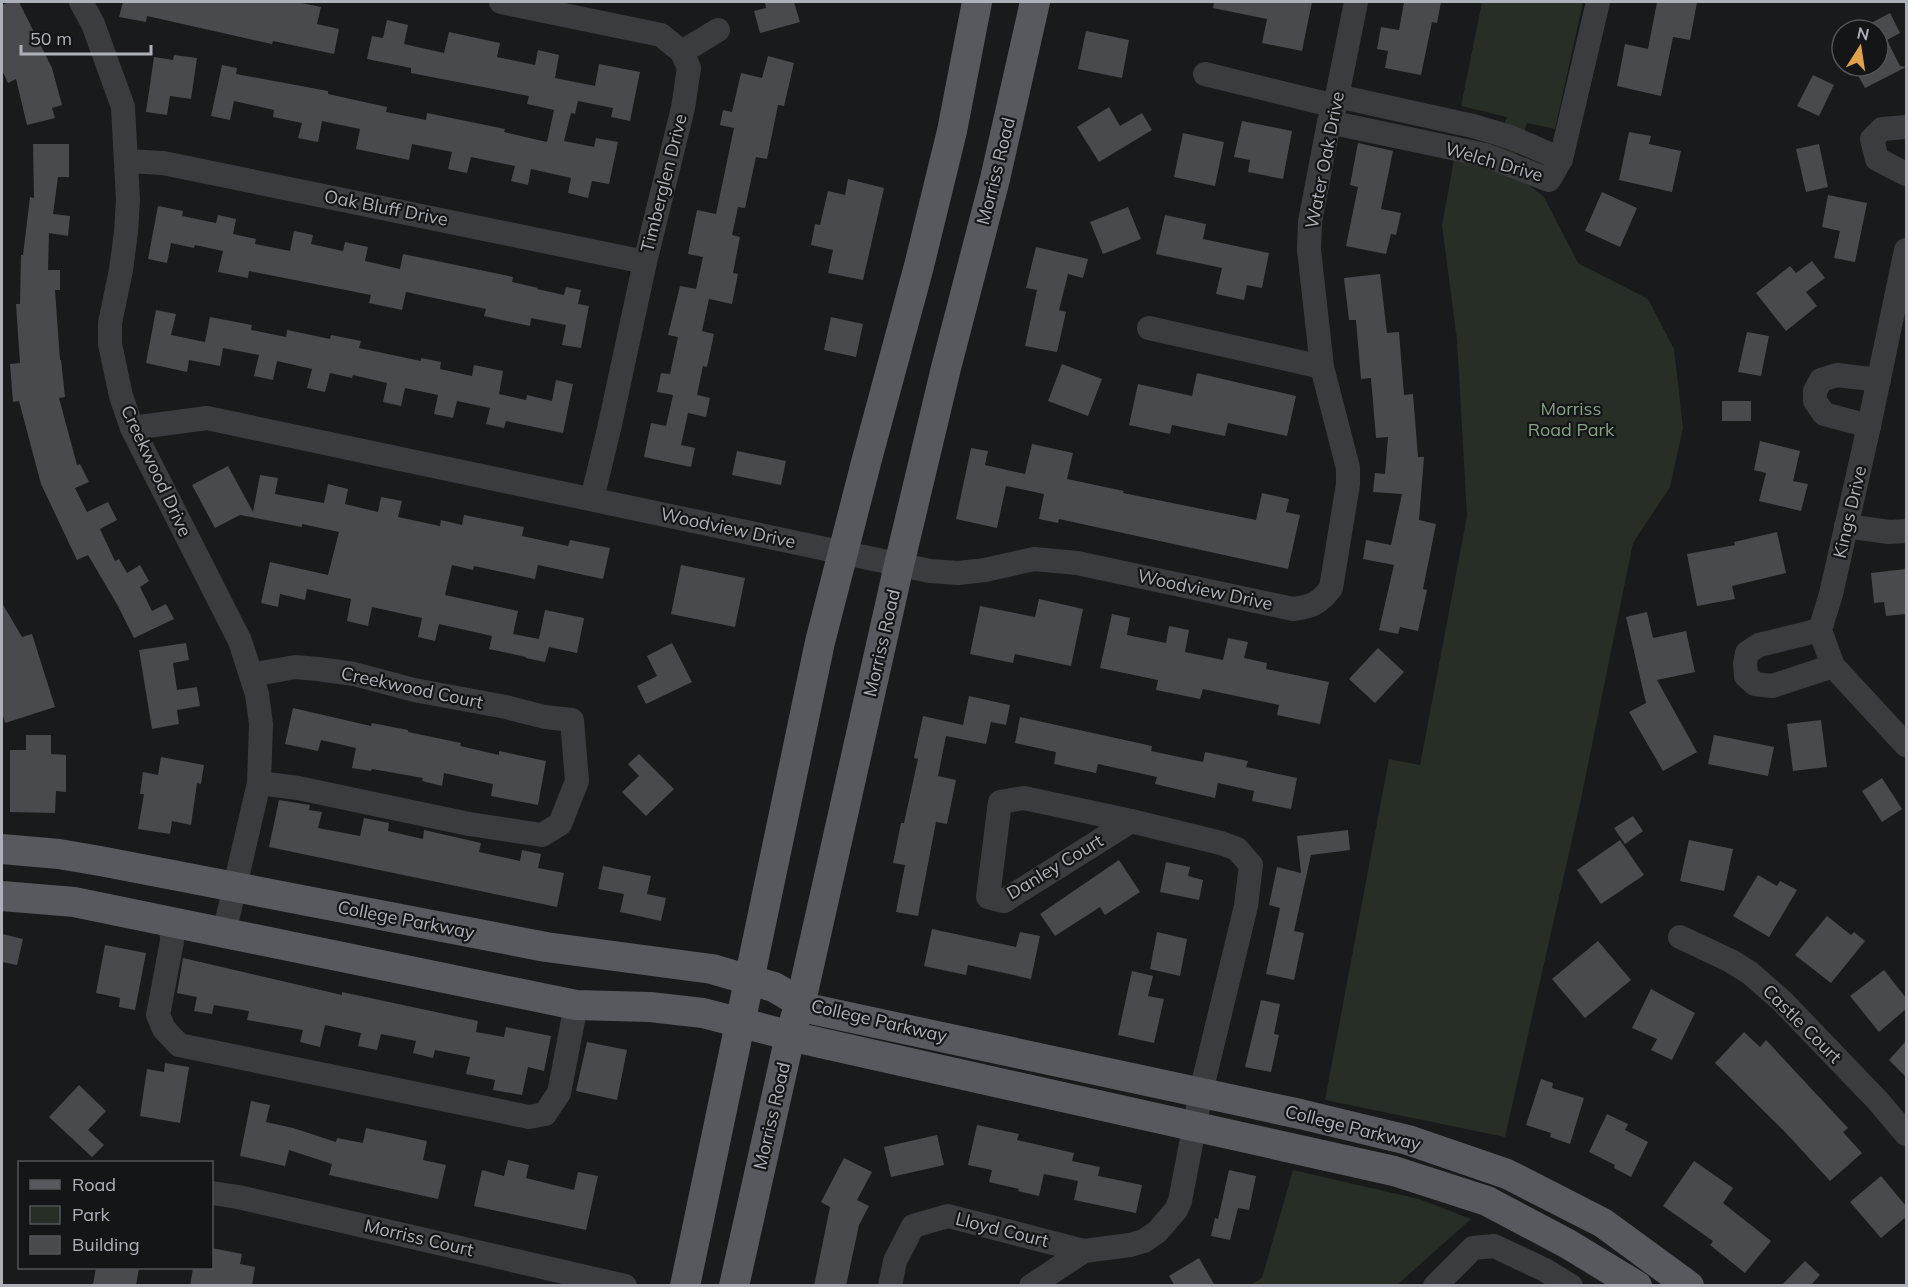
<svg xmlns="http://www.w3.org/2000/svg" width="1908" height="1287" font-family="Mulish,sans-serif">
<style>
.green{fill:#262e26}
.building{fill:#494a4e}
.lines{fill:none;stroke-linecap:round;stroke-linejoin:round}
.minor{stroke:#3b3c40;stroke-width:24}
.major{stroke:#57595f;stroke-width:30}
.labels{text-anchor:middle;stroke-width:4.5;stroke-linejoin:round;paint-order:stroke}
.street-label{font-size:18px;fill:#adb2ba;stroke:#141516}
.park-label{font-size:18px;fill:#87a386;stroke:#141516}
</style>
<rect width="100%" height="100%" fill="#191a1b"/>
<g class="green">
<polygon points="1482,2 1583,2 1555,129 1527,123 1511,170 1544,197 1578,263 1648,299 1674,349 1683,428 1670,487 1633,543 1580,804 1505,1137 1325,1100 1389,759 1420,765 1467,516 1457,340 1442,225 1456,149 1491,157 1507,117 1461,106"/>
<polygon points="1293,1170 1419,1199 1471,1219 1397,1285 1250,1285 1262,1278"/>
</g>
<g class="building">
<polygon points="9,2 19,2 52,68 62,105 52,108 55,118 27,125 16,79 8,83 2,70 2,5"/>
<polygon points="123,2 297,2 321,7 317,24 339,29 334,54 273,41 272,44 147,16 146,22 119,17"/>
<polygon points="765,2 794,2 800,22 760,33 754,11 766,8"/>
<polygon points="1214,2 1312,2 1302,51 1262,43 1267,19 1213,8"/>
<polygon points="1404,2 1441,2 1437,23 1432,22 1421,75 1385,68 1388,51 1377,49 1381,27 1399,30"/>
<polygon points="1657,2 1697,2 1690,40 1673,37 1661,96 1617,86 1625,44 1648,49"/>
<polygon points="1890,13 1900,33 1887,40 1900,66 1906,67 1865,88 1853,66 1878,66 1878,30 1875,30 1871,23"/>
<polygon points="387,20 408,25 404,44 444,53 449,32 500,43 497,57 535,65 538,50 559,55 555,78 595,86 599,64 640,72 630,121 611,117 613,108 578,101 575,114 571,113 564,141 594,147 596,138 618,142 609,184 592,181 588,198 568,193 571,178 531,169 528,185 511,181 515,166 471,157 467,173 448,169 452,152 412,144 409,160 356,149 360,129 322,121 318,142 298,138 302,123 273,117 274,110 234,101 230,120 211,116 222,65 237,68 236,74 328,91 328,94 387,107 386,112 426,120 427,113 505,129 504,132 547,142 554,110 527,104 529,96 411,73 411,68 367,59 372,36 383,38"/>
<polygon points="1086,31 1129,40 1122,78 1078,69"/>
<polygon points="174,55 197,58 191,99 170,96 167,115 146,112 154,57 173,60"/>
<polygon points="768,56 794,63 784,106 778,105 767,159 756,157 745,208 738,207 732,235 740,237 733,273 738,274 732,304 709,299 702,331 714,334 707,367 703,366 697,395 710,398 706,417 688,413 681,445 695,448 691,467 644,457 651,423 666,426 673,395 657,392 661,373 670,374 678,337 668,335 680,286 696,289 703,257 688,254 697,210 716,214 734,128 720,125 723,110 732,112 741,73 762,78"/>
<polygon points="1813,75 1834,85 1819,116 1797,106"/>
<polygon points="1109,107 1120,126 1142,113 1152,130 1099,162 1077,127"/>
<polygon points="1242,121 1292,131 1283,179 1248,172 1250,160 1234,157"/>
<polygon points="1629,132 1651,136 1649,144 1681,151 1672,192 1619,180"/>
<polygon points="1183,133 1224,142 1215,186 1174,177"/>
<polygon points="1358,143 1393,151 1381,209 1401,213 1396,235 1391,234 1386,254 1346,246 1358,187 1350,185"/>
<polygon points="33,144 69,144 69,177 58,177 53,214 70,216 68,236 49,233 48,270 60,270 60,290 55,290 60,360 61,360 65,397 59,398 77,465 80,464 89,482 75,488 87,512 108,502 117,520 100,529 115,561 119,559 127,573 140,565 149,581 140,587 152,611 166,604 174,619 134,638 118,606 88,555 77,560 41,484 19,401 13,402 10,364 20,363 16,304 20,304 21,255 23,255 30,197 34,198"/>
<polygon points="1819,144 1828,187 1806,192 1796,149"/>
<polygon points="848,179 884,188 863,280 828,273 833,250 811,245 815,224 820,225 828,191 845,195"/>
<polygon points="1602,192 1637,208 1620,247 1585,231"/>
<polygon points="1828,195 1867,203 1855,262 1834,258 1840,231 1822,227"/>
<polygon points="158,206 183,211 182,216 216,223 218,215 236,219 233,234 256,239 255,244 290,251 294,231 313,235 311,244 343,251 345,242 368,247 365,261 400,269 403,254 513,277 512,282 538,288 537,289 564,295 566,287 581,290 578,304 589,306 581,348 562,345 566,325 531,318 530,326 484,316 486,309 406,292 402,310 369,303 371,295 249,271 248,278 218,272 223,251 195,245 194,248 171,243 167,263 148,259"/>
<polygon points="1128,207 1141,239 1103,254 1090,222"/>
<polygon points="1165,215 1206,224 1203,239 1269,253 1262,288 1247,285 1244,300 1216,294 1222,268 1156,254"/>
<polygon points="1036,247 1088,259 1083,278 1068,274 1059,310 1066,312 1057,352 1025,346 1037,290 1026,288"/>
<polygon points="1812,261 1825,278 1806,292 1817,306 1786,331 1756,293 1790,266 1796,273"/>
<polygon points="1380,274 1387,333 1399,332 1404,395 1413,394 1418,457 1424,457 1419,520 1436,524 1423,589 1427,590 1418,631 1400,627 1398,634 1379,630 1394,565 1363,559 1366,540 1391,545 1402,494 1373,492 1375,473 1385,474 1388,437 1376,438 1371,378 1361,379 1356,320 1349,320 1344,278"/>
<polygon points="156,310 176,314 171,335 205,342 210,317 252,325 251,330 286,337 287,330 330,339 331,335 361,341 359,348 421,361 421,358 441,362 440,369 472,376 474,365 503,371 499,394 526,400 527,395 552,401 556,380 573,384 563,433 506,421 504,428 486,424 490,408 457,401 453,418 434,414 438,395 405,388 401,406 383,402 387,383 353,375 352,378 330,373 325,392 307,388 312,369 277,361 273,380 254,376 259,355 223,348 220,366 189,360 187,372 146,363"/>
<polygon points="831,317 863,324 856,357 824,350"/>
<polygon points="1747,332 1769,336 1761,376 1738,372"/>
<polygon points="1062,364 1102,379 1088,416 1048,401"/>
<polygon points="1197,373 1296,396 1287,436 1228,423 1225,436 1172,425 1170,434 1129,425 1138,384 1192,396"/>
<rect x="1722" y="401" width="29" height="20"/>
<polygon points="1760,441 1800,451 1793,481 1808,484 1801,511 1759,501 1766,473 1754,470"/>
<polygon points="1032,444 1073,453 1067,479 1124,491 1123,493 1256,520 1262,493 1289,499 1286,512 1300,515 1288,569 1059,519 1058,523 1039,519 1044,494 1006,486 997,528 956,519 971,448 988,451 985,465 1025,474"/>
<polygon points="737,451 786,461 781,485 732,475"/>
<polygon points="228,466 253,512 260,475 278,478 275,494 324,503 328,484 348,489 345,504 378,512 381,497 402,501 398,517 440,526 441,520 462,525 464,515 524,527 522,536 568,546 570,540 610,548 603,579 538,565 535,579 474,566 473,570 452,565 445,595 518,611 513,634 539,639 545,610 584,618 577,653 549,647 545,662 526,658 526,657 489,649 492,636 439,624 435,641 418,637 422,618 372,607 368,626 347,621 351,599 307,589 305,600 280,594 278,607 261,603 270,562 328,575 339,532 302,524 302,527 240,515 215,528 192,485"/>
<polygon points="1777,532 1786,573 1732,586 1735,599 1697,606 1687,554 1735,545 1734,542"/>
<polygon points="681,565 745,578 735,627 671,614"/>
<polygon points="1906,569 1906,614 1886,616 1884,602 1874,603 1871,573"/>
<polygon points="1039,599 1083,609 1071,666 1015,654 1013,663 970,654 980,606 1035,617"/>
<polygon points="2,603 22,637 32,634 55,707 5,723 2,712"/>
<polygon points="1647,612 1653,638 1686,631 1695,672 1657,680 1697,752 1663,771 1629,712 1646,703 1626,617"/>
<polygon points="1112,614 1130,618 1127,635 1166,643 1169,626 1189,630 1185,652 1223,660 1228,638 1248,642 1244,658 1267,663 1266,669 1329,682 1320,724 1277,715 1279,705 1203,689 1200,699 1156,690 1158,680 1100,668"/>
<polygon points="186,643 189,660 173,663 177,690 197,687 200,706 177,710 179,724 152,729 139,650"/>
<polygon points="672,643 692,682 646,704 637,686 657,676 647,656"/>
<polygon points="1378,648 1404,672 1375,703 1349,679"/>
<polygon points="969,696 1010,705 1006,725 991,722 986,744 946,736 938,776 956,780 947,824 936,822 918,916 896,912 905,865 893,863 901,823 904,823 918,759 914,758 923,716 963,725"/>
<polygon points="293,708 371,726 372,723 408,730 408,732 461,743 460,746 499,755 499,751 546,761 538,805 491,796 493,784 444,773 442,786 422,781 423,778 372,769 371,771 352,768 356,748 321,740 318,751 285,744"/>
<polygon points="1020,717 1152,746 1151,751 1203,762 1205,752 1248,761 1246,767 1297,778 1291,809 1252,801 1254,791 1218,783 1215,798 1155,784 1157,777 1098,764 1096,773 1054,764 1056,752 1015,743"/>
<polygon points="1821,720 1827,767 1793,771 1787,724"/>
<polygon points="26,735 51,735 51,754 66,755 66,792 56,791 55,813 10,812 10,750 26,750"/>
<polygon points="1714,735 1774,747 1768,776 1708,764"/>
<polygon points="639,754 674,789 646,816 622,792 639,776 628,764"/>
<polygon points="161,757 204,765 201,784 197,783 191,825 172,821 170,834 138,829 144,794 140,794 143,772 158,775"/>
<polygon points="1882,778 1902,809 1882,822 1862,791"/>
<polygon points="279,800 310,805 309,810 322,812 318,828 360,836 364,818 389,823 388,831 423,839 424,830 481,843 479,852 520,861 522,850 541,854 538,868 564,873 557,907 269,847"/>
<polygon points="1633,816 1643,831 1625,844 1614,828"/>
<polygon points="1348,830 1350,850 1311,855 1294,931 1304,933 1294,980 1266,974 1280,908 1269,905 1277,867 1301,873 1297,836"/>
<polygon points="1620,840 1644,875 1601,904 1577,870"/>
<polygon points="1689,840 1733,849 1724,891 1680,881"/>
<polygon points="1119,860 1140,892 1105,915 1100,907 1055,936 1040,914"/>
<polygon points="1166,862 1190,867 1188,876 1203,880 1199,900 1160,892"/>
<polygon points="603,866 651,876 647,894 666,898 661,921 620,912 624,894 598,889"/>
<polygon points="1758,875 1777,886 1780,881 1797,890 1769,937 1733,916"/>
<polygon points="1827,916 1851,935 1854,932 1865,941 1831,983 1795,955"/>
<polygon points="932,929 1016,947 1020,932 1040,936 1031,979 968,965 966,975 924,966"/>
<polygon points="1157,932 1187,939 1180,976 1150,969"/>
<polygon points="2,934 23,939 17,965 2,962"/>
<polygon points="1598,941 1631,980 1585,1018 1552,979"/>
<polygon points="105,945 146,953 135,1010 119,1007 120,998 96,993"/>
<polygon points="183,958 342,995 342,992 478,1021 476,1032 504,1037 506,1027 551,1036 544,1071 528,1067 522,1095 493,1090 495,1080 466,1074 470,1057 435,1050 433,1058 413,1053 416,1041 381,1034 377,1050 358,1046 361,1033 325,1025 320,1047 300,1042 303,1030 247,1020 249,1011 214,1005 212,1014 194,1011 197,997 177,993"/>
<polygon points="1884,970 1906,998 1906,1009 1879,1032 1850,996"/>
<polygon points="1132,971 1153,976 1148,996 1164,999 1154,1043 1118,1035"/>
<polygon points="1651,989 1695,1013 1672,1060 1651,1050 1657,1039 1632,1028"/>
<polygon points="1261,1000 1280,1004 1274,1034 1279,1035 1271,1072 1245,1067"/>
<polygon points="1744,1032 1760,1047 1766,1040 1848,1128 1843,1132 1862,1153 1830,1181 1786,1133 1715,1063"/>
<polygon points="1906,1041 1906,1077 1889,1060"/>
<polygon points="587,1042 627,1050 617,1100 576,1091"/>
<polygon points="165,1063 189,1067 180,1123 140,1116 147,1069 164,1072"/>
<polygon points="1541,1079 1553,1083 1552,1088 1584,1098 1570,1144 1550,1137 1551,1133 1526,1125"/>
<polygon points="79,1085 106,1111 88,1130 104,1145 92,1157 49,1117"/>
<polygon points="251,1101 270,1105 266,1122 293,1128 336,1142 337,1138 363,1143 366,1128 427,1141 423,1160 446,1165 438,1199 329,1175 332,1164 289,1150 285,1166 240,1156"/>
<polygon points="1607,1114 1628,1124 1625,1130 1648,1142 1631,1177 1614,1168 1615,1165 1589,1152"/>
<polygon points="977,1125 1019,1134 1017,1140 1074,1153 1072,1161 1100,1167 1098,1176 1142,1185 1136,1213 1074,1200 1078,1181 1044,1174 1039,1196 1018,1191 1019,1189 989,1182 992,1170 968,1165"/>
<polygon points="937,1135 944,1165 891,1177 884,1147"/>
<polygon points="844,1158 872,1172 857,1200 869,1206 859,1225 846,1286 814,1286 830,1207 821,1202"/>
<polygon points="508,1160 529,1165 526,1178 574,1190 578,1172 598,1176 586,1230 474,1206 482,1170 504,1176"/>
<polygon points="1694,1161 1733,1188 1723,1203 1771,1241 1745,1273 1710,1245 1713,1241 1663,1206"/>
<polygon points="1229,1170 1256,1176 1249,1210 1238,1208 1230,1240 1211,1236 1215,1218 1218,1219"/>
<polygon points="1881,1176 1906,1206 1906,1217 1881,1238 1850,1202"/>
<polygon points="212,1248 242,1254 240,1264 255,1267 252,1286 190,1286 193,1268 212,1268"/>
<polygon points="1199,1258 1215,1286 1175,1286 1169,1276"/>
<polygon points="1805,1261 1820,1275 1810,1286 1781,1286"/>
<polygon points="96,1268 139,1268 136,1286 93,1284"/>
</g>
<g class="lines">
<g class="minor">
<polyline points="81,2 93,24 123,107 128,200 126,232 121,270 110,323 110,344 121,396 132,428 240,641 257,694 261,724 259,783 224,933"/>
<polyline points="501,2 661,35 682,52 689,68 683,108 645,262 609,429 592,499"/>
<polyline points="682,52 718,30"/>
<polyline points="1205,74 1335,106"/>
<polyline points="1337,96 1473,126 1510,137 1561,159"/>
<polyline points="1329,122 1485,155 1549,180 1561,159 1598,2"/>
<polyline points="1906,127 1882,129 1872,139 1877,159 1906,174"/>
<polyline points="127,161 163,163 645,262"/>
<polyline points="1906,250 1869,426 1831,594 1820,630 1833,666 1906,745"/>
<polyline points="1149,328 1322,367"/>
<polyline points="1869,426 1824,414 1815,401 1815,391 1821,380 1837,375 1879,380"/>
<path d="M132 428 207 418 930 571 958 573 985 570 1034 559 1077 563 1293 609C1311 607 1320 603 1331 588L1348 484V468L1322 367 1309 250 1310 222 1329 122 1335 106 1356 2"/>
<polyline points="1846,526 1889,532 1906,531"/>
<polyline points="1820,630 1759,645 1747,653 1745,663 1746,676 1755,684 1772,686 1833,666"/>
<polyline points="251,675 295,667 318,669 354,674 414,690 506,707 545,717 572,720 577,781 560,824 542,835 469,824 298,788 259,783"/>
<polygon points="1024,798 1131,821 1004,901 988,897 1000,802"/>
<polyline points="171,921 172,941 158,1015 164,1029 179,1045 529,1117 545,1114 559,1093 576,1005"/>
<polyline points="1680,937 1731,961 1750,973 1782,1001 1878,1101 1906,1134"/>
<polyline points="212,1193 238,1197 625,1286"/>
<polyline points="890,1286 895,1261 913,1226 948,1216 1084,1251 1130,1245 1144,1241 1157,1232 1176,1210 1180,1201 1201,1092 1246,906 1251,865 1237,849 1221,843 1131,821"/>
<polyline points="1031,1286 1084,1251"/>
<polyline points="1435,1286 1473,1248 1494,1246 1545,1270 1571,1286"/>
</g>
<g class="major">
<polyline points="2,849 59,854 100,861 546,947 712,969 774,987 811,1009 1300,1114 1408,1140 1507,1174 1603,1223 1689,1286"/>
<polyline points="2,896 74,902 576,1005 650,1007 703,1013 803,1039 1394,1171 1487,1201 1568,1244 1637,1286"/>
<polyline points="685,1286 820,642 867,459 919,266 952,131 977,2"/>
<polyline points="734,1286 790,1036 804,988 899,565 946,368 995,179 1035,2"/>
</g>
</g>
<g class="labels">
<g class="street-label">
<text transform="translate(1325 160) rotate(-79)" y="6">Water Oak Drive</text>
<text transform="translate(1494 162) rotate(16)" y="6">Welch Drive</text>
<text transform="translate(996 171) rotate(-76)" y="6">Morriss Road</text>
<text transform="translate(664 183) rotate(-76)" y="6">Timberglen Drive</text>
<text transform="translate(386 208) rotate(11)" y="6">Oak Bluff Drive</text>
<text transform="translate(156 471) rotate(65)" y="6">Creekwood Drive</text>
<text transform="translate(1850 512) rotate(-77)" y="6">Kings Drive</text>
<text transform="translate(728 528) rotate(12)" y="6">Woodview Drive</text>
<text transform="translate(1205 590) rotate(12)" y="6">Woodview Drive</text>
<text transform="translate(882 643) rotate(-77)" y="6">Morriss Road</text>
<text transform="translate(412 688) rotate(12)" y="6">Creekwood Court</text>
<text transform="translate(1055 867) rotate(-31)" y="6">Danley Court</text>
<text transform="translate(406 920) rotate(11)" y="6">College Parkway</text>
<text transform="translate(879 1021) rotate(13)" y="6">College Parkway</text>
<text transform="translate(1802 1024) rotate(45)" y="6">Castle Court</text>
<text transform="translate(772 1116) rotate(-77)" y="6">Morriss Road</text>
<text transform="translate(1353 1128) rotate(14)" y="6">College Parkway</text>
<text transform="translate(1002 1230) rotate(14)" y="6">Lloyd Court</text>
<text transform="translate(419 1238) rotate(13)" y="6">Morriss Court</text>
</g>
<g class="park-label">
<text x="1571" y="415">Morriss<tspan x="1571" dy="21">Road Park</tspan></text>
</g>
</g>
<rect width="1908" height="1287" fill="none" stroke="#adb2ba" stroke-width="6"/>
<rect x="18" y="1161" width="195" height="108" fill="#141516" stroke="#515458" stroke-width="1.5"/>
<rect x="30" y="1180" width="30" height="9" fill="#57595f" stroke="#515458" stroke-width="1.5"/>
<text x="72" y="1191" font-size="18" fill="#adb2ba">Road</text>
<rect x="30" y="1206" width="30" height="18" fill="#262e26" stroke="#515458" stroke-width="1.5"/>
<text x="72" y="1221" font-size="18" fill="#adb2ba">Park</text>
<rect x="30" y="1236" width="30" height="18" fill="#494a4e" stroke="#515458" stroke-width="1.5"/>
<text x="72" y="1251" font-size="18" fill="#adb2ba">Building</text>
<g transform="translate(1860 48) rotate(12)"><circle r="28" fill="#141516" stroke="#515458" stroke-width="1.5"/>
<path d="M0-4.5L10 22L0 15L-10 22Z" fill="#e1a14c"/>
<text y="-9" font-size="16" font-weight="bold" text-anchor="middle" fill="#adb2ba">N</text>
</g>
<path d="M21 45v9h130v-9" fill="none" stroke="#adb2ba" stroke-width="3"/>
<text x="30" y="45" font-size="18" fill="#adb2ba" stroke="#141516" stroke-width="4.5" paint-order="stroke">50 m</text>
</svg>
